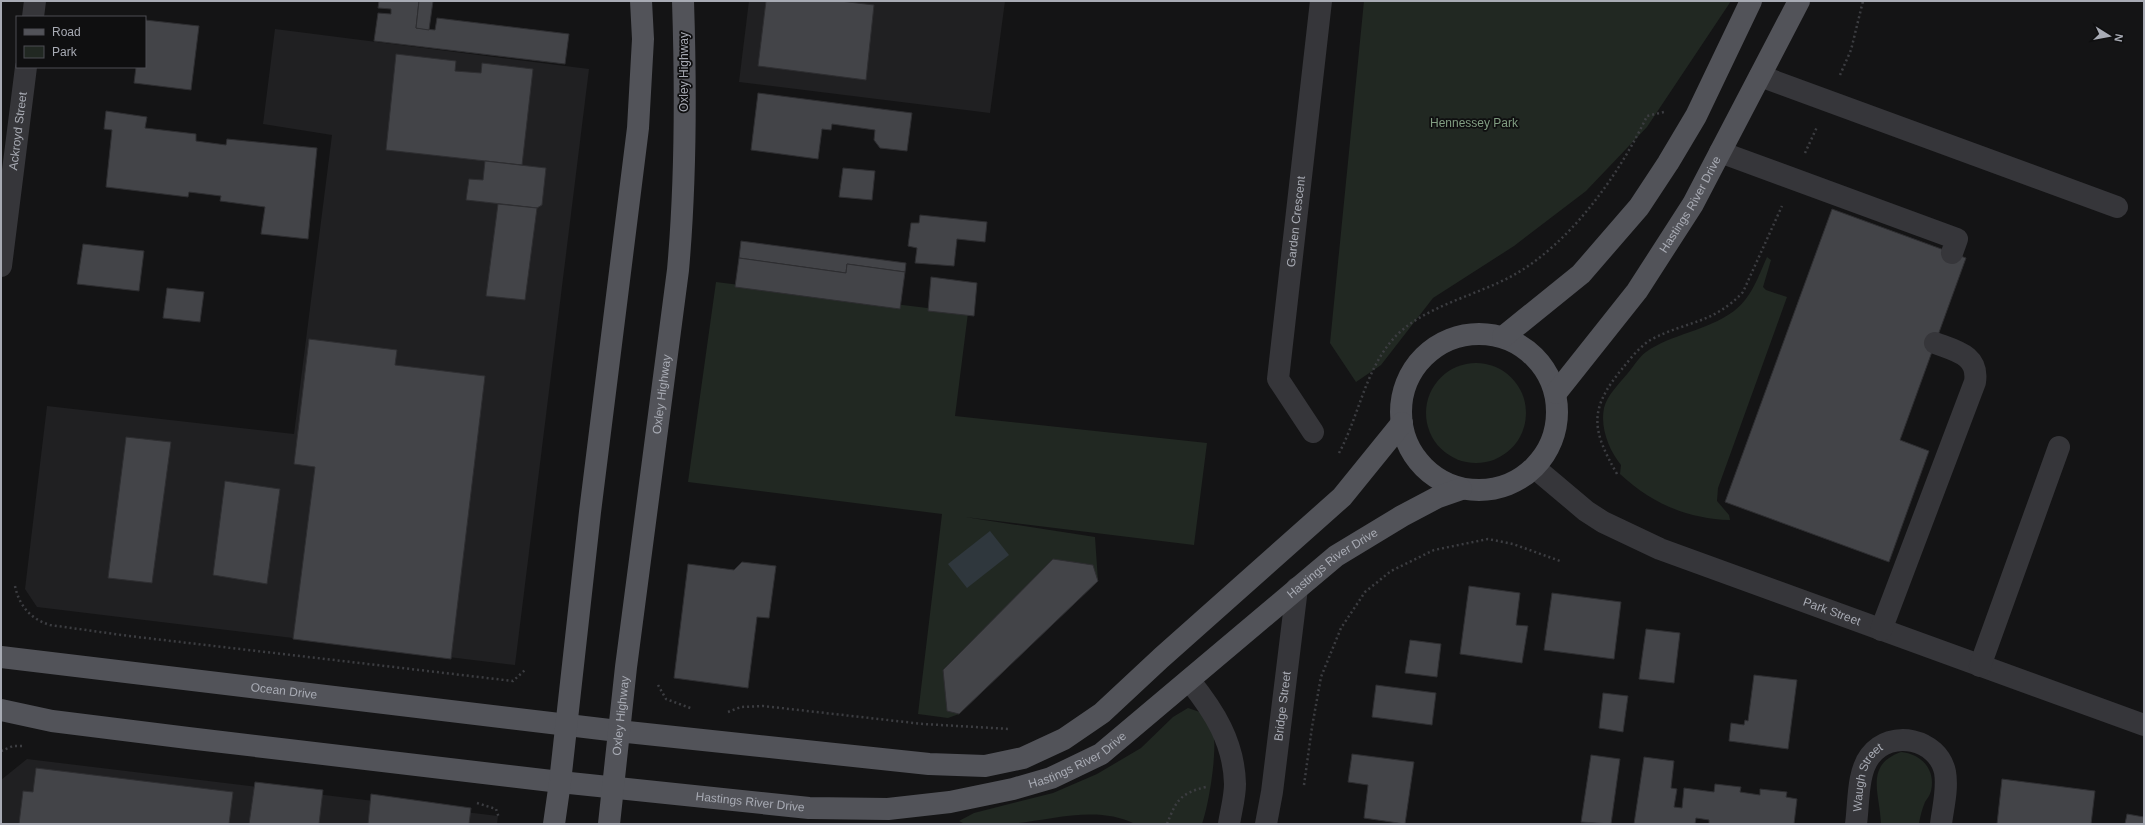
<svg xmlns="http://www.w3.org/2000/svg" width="2145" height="825" font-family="Arial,sans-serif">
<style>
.built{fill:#202022}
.green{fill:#212822}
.water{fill:#2f373d}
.building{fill:#434448;stroke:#2e2e31}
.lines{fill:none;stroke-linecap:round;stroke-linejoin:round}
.path{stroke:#3c3d41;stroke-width:2.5;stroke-dasharray:2 3;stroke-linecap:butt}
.minor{stroke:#36363a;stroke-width:22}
.major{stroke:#525359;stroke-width:22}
.labels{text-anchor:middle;stroke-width:3.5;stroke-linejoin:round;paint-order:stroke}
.street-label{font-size:12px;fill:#a8abb4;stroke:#0f0f10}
.park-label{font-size:12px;fill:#819d82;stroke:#0f0f10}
</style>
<rect width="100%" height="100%" fill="#141415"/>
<g class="built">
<polygon points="749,1 1005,1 990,113 739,82"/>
<polygon points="275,29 589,69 515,665 37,607 25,589 47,406 294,434 332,135 263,124"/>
<polygon points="27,759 498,816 497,824 1,824 1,780"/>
</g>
<g class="green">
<polygon points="1364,1 1731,1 1647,127 1586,191 1514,246 1433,298 1381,365 1356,382 1330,343"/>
<path d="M1767 257 1771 260 1763 287 1766 290 1787 297 1718 488 1717 501 1729 515 1730 520C1688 519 1651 503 1620 474L1621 465C1609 450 1600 428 1604 408 1607 395 1620 383 1628 373 1634 366 1639 357 1646 352 1671 334 1707 331 1734 311 1752 297 1758 277 1767 257Z"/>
<polygon points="716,282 968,313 955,416 1207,443 1194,545 965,517 1095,537 1098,581 1093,565 1053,559 943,670 947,711 959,714 948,718 918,714 942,514 688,482"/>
<circle cx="1476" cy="413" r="50"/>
<path d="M1188 708C1198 711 1208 714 1212 725 1219 744 1209 805 1202 824H1135C1096 804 1049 821 1008 824 994 825 979 824 965 824L959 821 974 813 1053 793 1097 774 1141 748 1173 717Z"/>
<path d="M1901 752C1921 754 1936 769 1931 791 1930 795 1927 799 1925 802 1922 809 1920 817 1919 824H1881C1880 794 1864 765 1901 752Z"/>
</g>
<polygon class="water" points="990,531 1009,555 967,588 948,564"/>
<g class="building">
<polygon points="379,1 419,1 416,28 435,30 437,18 569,34 565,64 374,41 378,13 391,14 391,9 378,8"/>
<polygon points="419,1 433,1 429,30 416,28"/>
<polygon points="766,1 840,1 874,5 866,80 758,66"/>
<polygon points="145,20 199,26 191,90 134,83 136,67 145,67"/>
<polygon points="396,54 456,61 455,71 481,73 482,63 533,69 522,165 386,150"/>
<polygon points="758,93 912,113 907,151 880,148 874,140 875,130 832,124 831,130 822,129 818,159 751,150"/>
<polygon points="106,111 147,117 145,128 196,134 196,141 226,145 227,139 317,148 308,239 261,234 265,207 220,201 221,196 189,192 188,197 106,187 112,130 104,129"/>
<polygon points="485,161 546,168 542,205 537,208 466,200 469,179 483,180"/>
<polygon points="843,168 875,171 872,200 839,197"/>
<polygon points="498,204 537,208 525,300 486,296"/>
<polygon points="1832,209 1966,258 1900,440 1929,451 1889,562 1725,502"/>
<polygon points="920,215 987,222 985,242 957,239 954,266 915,263 917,248 908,246 911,223 919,223"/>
<polygon points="741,241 906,263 905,272 847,264 846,273 739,258"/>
<polygon points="83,244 144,251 139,291 77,284"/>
<polygon points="739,258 846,273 847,264 905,272 900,309 735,287"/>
<polygon points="931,277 977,283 974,316 928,311"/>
<polygon points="167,288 204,292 200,322 163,318"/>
<polygon points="309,339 397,350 395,365 485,376 451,659 293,639 315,467 294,464"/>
<polygon points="126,437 171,442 152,583 108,578"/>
<polygon points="225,481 280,489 267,584 213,575"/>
<polygon points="1053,559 1093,565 1098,581 959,714 947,711 943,670"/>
<polygon points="742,562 776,566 769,618 757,617 748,688 674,678 688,564 734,570"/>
<polygon points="1469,586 1520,593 1516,625 1528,626 1522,663 1460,654"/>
<polygon points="1552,593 1621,602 1614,659 1544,650"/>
<polygon points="1646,629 1680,633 1674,683 1639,679"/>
<polygon points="1410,640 1441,644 1437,677 1405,673"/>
<polygon points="1754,675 1797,680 1788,749 1729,741 1731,723 1744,725 1745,720 1748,721"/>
<polygon points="1376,685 1436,693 1432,725 1372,717"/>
<polygon points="1603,693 1628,696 1623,732 1599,728"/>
<polygon points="1352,754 1414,762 1405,824 1364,818 1368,785 1348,782"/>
<polygon points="1591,755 1620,759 1611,824 1581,822"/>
<polygon points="1644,757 1674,761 1671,788 1677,789 1674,807 1682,808 1684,788 1714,792 1715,784 1741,787 1740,792 1760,795 1760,789 1787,792 1786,797 1797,799 1794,824 1709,824 1709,820 1696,818 1695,824 1634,824"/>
<polygon points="36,768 233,792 229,824 19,824 23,791 33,792"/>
<polygon points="2002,779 2095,791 2091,824 1997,824"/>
<polygon points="255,782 323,790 319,824 249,824"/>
<polygon points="371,794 471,808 469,824 368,824"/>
<polygon points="2127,814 2144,817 2144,824 2125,824"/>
</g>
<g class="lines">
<g class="path">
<polyline points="1840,75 1851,50 1863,1"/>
<polyline points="1805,153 1817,127"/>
<path d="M1339 453C1359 416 1365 370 1394 338 1422 307 1475 296 1512 276 1570 244 1619 175 1647 116L1664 112"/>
<path d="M1617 474C1592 430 1588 410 1622 369 1630 359 1640 346 1652 339 1687 321 1713 324 1743 292L1782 206"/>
<path d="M15 586C19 605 30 619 50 625L129 636 513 681 525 670"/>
<polyline points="658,685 666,699 693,709"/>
<polyline points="728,712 741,707 763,706 923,724 1010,729"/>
<polyline points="1,751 13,746 24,746"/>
<polyline points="1304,785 1312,727 1321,677 1341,628 1365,592 1391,571 1434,550 1488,539 1513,544 1560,561"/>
<polyline points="477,803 496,809 499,818"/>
<path d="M1167 824C1176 801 1180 793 1206 787"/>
</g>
<g class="minor">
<polyline points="33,17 35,1"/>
<polyline points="1760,76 2117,207"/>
<polyline points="1720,152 1957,239 1952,253"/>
<path id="s1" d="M1 266 26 67"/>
<path id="s2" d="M1313 432 1278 379 1321 1"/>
<path id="s3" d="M1535 468 1586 511 1603 522 1660 549 2144 725"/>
<path d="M1881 630 1975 382C1979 355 1956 351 1935 343"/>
<polyline points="1980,666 2059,447"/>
<path d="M1189 680C1214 711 1234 742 1235 784 1235 797 1231 811 1229 824"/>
<path id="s4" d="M1266 824 1272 792 1297 588"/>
<path id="s5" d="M1856 824C1859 803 1857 773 1870 756 1891 728 1938 739 1945 772 1948 789 1943 807 1941 824"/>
</g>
<g class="major">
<circle cx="1479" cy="412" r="78"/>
<polyline points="1503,337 1581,274 1639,207 1668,163 1696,116 1751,1"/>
<path id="s6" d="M1556 393 1637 291 1693 204 1799 1"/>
<path id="s7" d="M1 657 618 731 929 764 985 766 1023 758 1064 739 1102 713 1161 658 1342 497 1402 423"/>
<path id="s8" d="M1 710 52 721 188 738 560 782 809 808 888 809 950 802 1013 789 1051 778 1101 754 1336 556 1402 516 1438 497 1461 489"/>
<polyline points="554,824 560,782 590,512 638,128 643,39 641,1"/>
<path id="s9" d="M609 824 626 667 678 270C686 180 686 91 683 1"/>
</g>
</g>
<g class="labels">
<g class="street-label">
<text transform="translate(684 72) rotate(-90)" y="4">Oxley Highway</text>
<text dy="4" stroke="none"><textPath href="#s1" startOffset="136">Ackroyd Street</textPath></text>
<text dy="4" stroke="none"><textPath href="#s6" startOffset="232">Hastings River Drive</textPath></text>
<text dy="4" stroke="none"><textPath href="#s2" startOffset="222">Garden Crescent</textPath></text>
<text dy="4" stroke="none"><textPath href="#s9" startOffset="433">Oxley Highway</textPath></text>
<text dy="4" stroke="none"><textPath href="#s8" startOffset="1415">Hastings River Drive</textPath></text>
<text dy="4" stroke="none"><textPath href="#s3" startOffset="333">Park Street</textPath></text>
<text dy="4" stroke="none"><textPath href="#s7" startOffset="285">Ocean Drive</textPath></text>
<text dy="4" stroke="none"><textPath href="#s4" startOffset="119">Bridge Street</textPath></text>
<text dy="4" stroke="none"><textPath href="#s9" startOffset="109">Oxley Highway</textPath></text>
<text dy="4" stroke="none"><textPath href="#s8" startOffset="1091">Hastings River Drive</textPath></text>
<text dy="4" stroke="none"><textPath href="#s5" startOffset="49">Waugh Street</textPath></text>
<text dy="4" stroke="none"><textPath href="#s8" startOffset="755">Hastings River Drive</textPath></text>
</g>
<g class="park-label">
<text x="1474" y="127">Hennessey Park</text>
</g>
</g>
<rect width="2145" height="825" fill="none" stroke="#a8abb4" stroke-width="4"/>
<rect x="16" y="16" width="130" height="52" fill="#0f0f10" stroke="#4c4d52"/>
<rect x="24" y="29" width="20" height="6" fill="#525359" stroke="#4c4d52"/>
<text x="52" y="36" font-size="12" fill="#a8abb4">Road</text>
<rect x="24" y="46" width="20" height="12" fill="#212822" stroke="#4c4d52"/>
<text x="52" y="56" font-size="12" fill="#a8abb4">Park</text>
<g transform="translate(2109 36) rotate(101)" stroke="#0f0f10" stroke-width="3" paint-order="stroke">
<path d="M0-3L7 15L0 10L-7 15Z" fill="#a8abb4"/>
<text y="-6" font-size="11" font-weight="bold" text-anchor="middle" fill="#a8abb4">N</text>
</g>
</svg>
